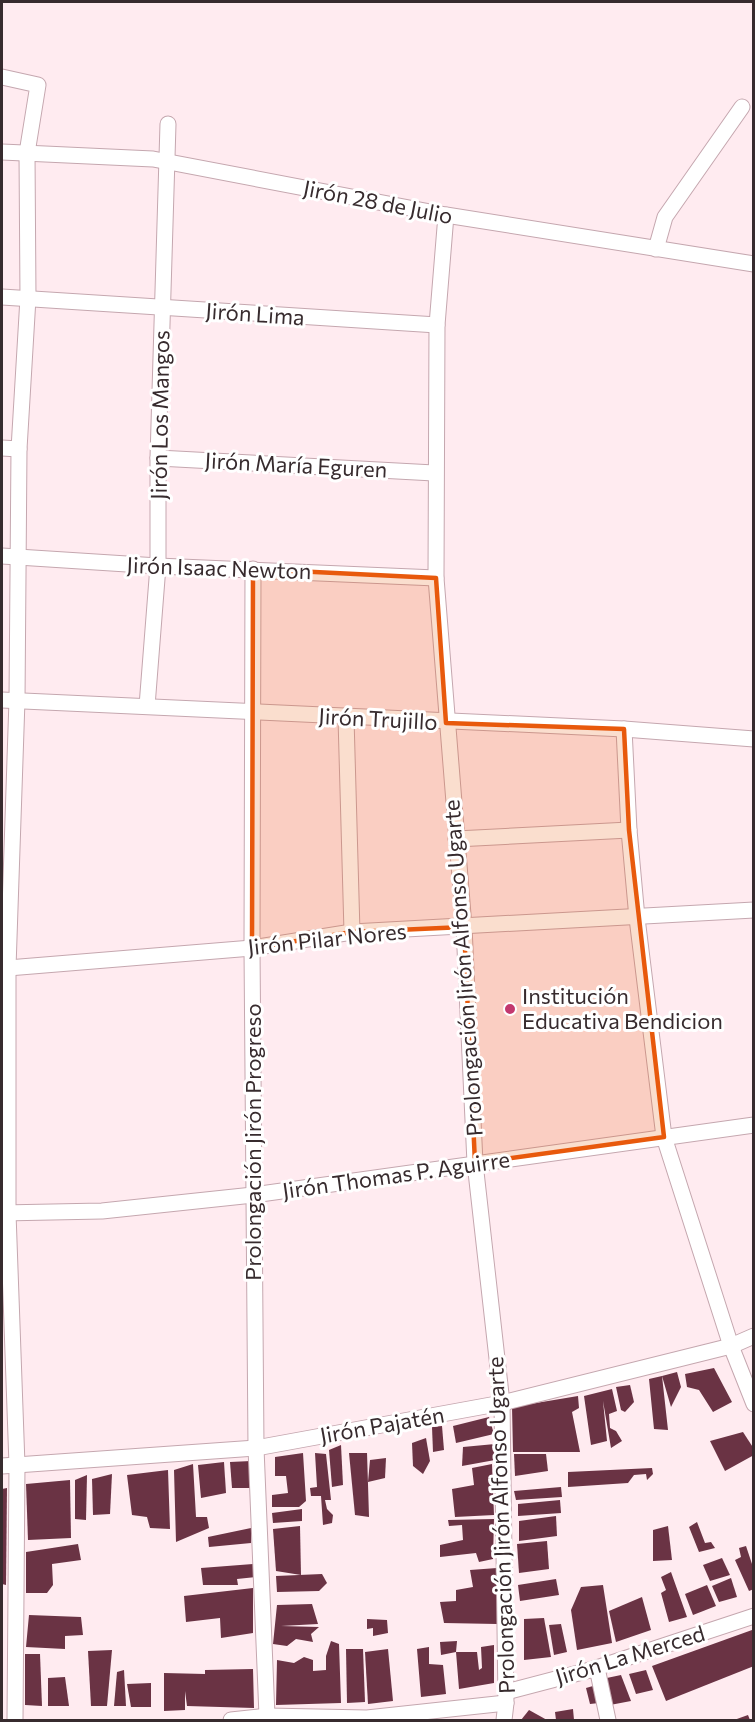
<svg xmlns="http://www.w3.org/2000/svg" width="755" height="1722" font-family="Commissioner,sans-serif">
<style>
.building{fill:#6a3344}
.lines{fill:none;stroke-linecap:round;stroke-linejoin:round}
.street-casing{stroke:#c5a7af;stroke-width:17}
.street{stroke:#fff;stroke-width:15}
.marked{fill:#e8590c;fill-opacity:0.2;stroke:#e8590c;stroke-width:4.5;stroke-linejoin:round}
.poi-dot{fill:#c3386e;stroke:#fff;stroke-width:2}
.labels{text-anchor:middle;stroke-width:6;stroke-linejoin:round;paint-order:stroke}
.street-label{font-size:22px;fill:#372b2e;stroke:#fff}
.poi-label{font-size:22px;fill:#372b2e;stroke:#fff;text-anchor:start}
</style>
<rect width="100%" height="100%" fill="#ffebf0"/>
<g class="building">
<polygon points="714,1368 732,1402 713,1412 699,1390 687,1387 685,1374"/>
<polygon points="677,1372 681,1387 671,1407 662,1376 668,1430 654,1429 649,1379 662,1376"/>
<polygon points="630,1385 634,1402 625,1412 621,1410 616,1387"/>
<polygon points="612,1389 617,1411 609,1414 610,1428 616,1431 622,1441 611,1448 603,1401 607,1441 591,1445 584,1396"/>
<polygon points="578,1396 579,1408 572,1412 580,1452 513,1452 512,1407"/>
<polygon points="489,1417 494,1434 456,1443 453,1426"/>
<polygon points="442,1426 444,1450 433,1452 432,1427"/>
<polygon points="743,1432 754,1449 754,1455 725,1471 710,1441"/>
<polygon points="426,1438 430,1461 423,1474 413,1466 412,1443"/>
<polygon points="495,1444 495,1460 462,1466 463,1447"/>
<polygon points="341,1445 343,1485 332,1487 329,1450"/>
<polygon points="303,1453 306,1501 299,1507 272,1507 272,1495 288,1493 286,1476 275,1476 275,1457"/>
<polygon points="315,1453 326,1454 331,1500 325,1500 327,1509 333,1515 332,1523 323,1525 321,1496 311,1496 310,1488 317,1487"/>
<polygon points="349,1453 367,1453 369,1517 355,1515"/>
<polygon points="514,1454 546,1454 548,1471 515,1476"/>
<polygon points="386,1458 385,1478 368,1482 370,1460"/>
<polygon points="251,1461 252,1488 232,1488 230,1462"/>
<polygon points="224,1462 226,1493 201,1498 198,1465"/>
<polygon points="193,1464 196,1517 207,1517 209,1528 176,1542 174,1470"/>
<polygon points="492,1464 494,1515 455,1517 452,1489 474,1485 472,1468"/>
<polygon points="652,1468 653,1474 647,1480 646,1474 634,1475 628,1483 568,1487 568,1472"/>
<polygon points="168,1470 170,1529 150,1528 147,1517 132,1515 127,1475"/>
<polygon points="112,1474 110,1514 93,1515 92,1479"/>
<polygon points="87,1475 86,1520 75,1519 75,1480"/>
<polygon points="70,1480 71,1538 28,1540 26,1484"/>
<polygon points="561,1487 562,1497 516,1500 514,1491"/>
<polygon points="7,1488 6,1585 2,1584 2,1489"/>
<polygon points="560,1500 561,1513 518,1516 518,1504"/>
<polygon points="302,1509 302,1521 273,1523 272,1513"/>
<polygon points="556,1516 557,1536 519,1541 519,1521"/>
<polygon points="494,1519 493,1559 479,1562 476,1553 440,1557 440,1545 463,1540 462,1525 449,1526 448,1520"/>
<polygon points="697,1522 705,1543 711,1542 715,1548 699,1552 689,1527"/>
<polygon points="300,1526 301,1575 276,1571 273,1529"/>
<polygon points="668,1526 672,1560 653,1561 653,1530"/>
<polygon points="251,1528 251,1543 209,1547 208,1537"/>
<polygon points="547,1541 549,1569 519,1573 517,1544"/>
<polygon points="78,1544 81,1560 52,1564 53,1585 47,1593 26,1593 26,1552"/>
<polygon points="746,1546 754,1570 754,1589 749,1591 735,1560 741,1557 739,1548"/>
<polygon points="722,1558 730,1575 710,1581 703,1565"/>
<polygon points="253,1564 256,1577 237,1579 238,1585 203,1585 201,1568"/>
<polygon points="497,1568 497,1624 444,1623 440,1602 456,1601 456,1590 473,1587 470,1570"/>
<polygon points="671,1572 687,1617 669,1622 661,1593 666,1590 661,1577"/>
<polygon points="322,1574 327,1583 319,1591 277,1592 276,1576"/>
<polygon points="731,1578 737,1597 719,1602 712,1586"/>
<polygon points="556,1579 559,1595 520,1601 518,1585"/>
<polygon points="603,1585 612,1643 577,1650 571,1610 581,1587"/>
<polygon points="707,1585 716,1606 693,1615 685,1594"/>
<polygon points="253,1588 253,1633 221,1638 220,1618 186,1622 184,1596"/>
<polygon points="642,1597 651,1630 616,1642 609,1611"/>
<polygon points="312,1604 318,1624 281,1626 319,1627 311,1634 313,1642 296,1639 287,1646 273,1644 277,1605"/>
<polygon points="29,1615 81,1617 83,1635 65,1636 65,1649 26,1647"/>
<polygon points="544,1618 551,1657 524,1660 524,1619"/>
<polygon points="367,1619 387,1620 388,1633 373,1636 373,1628 367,1629"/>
<polygon points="561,1624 567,1652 554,1655 549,1625"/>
<polygon points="752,1630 754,1666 666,1701 652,1666"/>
<polygon points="331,1641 339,1644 341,1703 276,1705 277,1660 294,1663 304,1657 313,1660 313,1671 326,1670 326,1656"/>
<polygon points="457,1641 456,1652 441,1655 440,1642"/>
<polygon points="494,1645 494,1683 459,1689 456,1652 477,1652 479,1670 482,1668 481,1647"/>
<polygon points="429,1647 429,1664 443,1665 446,1694 421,1697 417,1649"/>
<polygon points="346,1649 363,1649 365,1702 347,1703"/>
<polygon points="388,1649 393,1701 368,1704 365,1652"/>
<polygon points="112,1650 107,1706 91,1706 88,1651"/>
<polygon points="25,1654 40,1654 42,1706 25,1705"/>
<polygon points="253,1669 254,1708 187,1706 185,1691 185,1710 164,1711 164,1673 205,1674 205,1670"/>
<polygon points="124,1670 126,1706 114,1706 117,1672"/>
<polygon points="646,1670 653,1690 636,1694 629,1674"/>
<polygon points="621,1675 631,1701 610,1705 602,1679"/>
<polygon points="65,1677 69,1706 48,1706 48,1678"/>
<polygon points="151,1683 151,1707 131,1707 127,1684"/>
<polygon points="593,1686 599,1703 590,1704 586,1688"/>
<polygon points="573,1709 574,1720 556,1720 555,1712"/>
<polygon points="529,1710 547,1720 521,1720"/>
<polygon points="748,1715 750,1720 734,1720"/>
</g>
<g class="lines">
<defs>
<g id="street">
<polyline points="2,77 38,85 27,153 28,298 19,449 17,700 8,968 8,1213 17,1465 15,1720"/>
<polyline points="2,152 153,159 446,215 754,264"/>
<polyline points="446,215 437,325 436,578 464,927 475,1163 502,1403 506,1703 504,1720"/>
<polyline points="656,249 665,217 742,107"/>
<polyline points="2,297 437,325"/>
<polyline points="2,448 19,449"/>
<polyline points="158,458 434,473"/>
<polyline points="2,556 158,566 436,578"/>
<polyline points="253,569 252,948 256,1448 267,1716"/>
<polyline points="2,700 624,729 754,739"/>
<polyline points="147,706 158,566 158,458 168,124"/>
<polyline points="346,718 352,932"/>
<polyline points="624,729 629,830 637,918 664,1137 731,1346 754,1404"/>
<polyline points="456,839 629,830"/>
<polyline points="8,968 252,948 352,932 754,910"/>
<polyline points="2,1213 102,1211 253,1195 754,1125"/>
<polyline points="2,1466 256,1448 502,1403 731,1346 754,1336"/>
<polyline points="597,1668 608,1720"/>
<polyline points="506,1692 590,1670 754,1616"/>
<polyline points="231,1720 267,1716 367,1718 506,1703"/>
</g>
</defs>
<use href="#street" class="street-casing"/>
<use href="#street" class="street"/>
</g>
<path class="marked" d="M253 569 436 578 446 723 624 729 629 830 664 1137 475 1163 464 927 352 932 252 948Z"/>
<circle class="poi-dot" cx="510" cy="1009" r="6"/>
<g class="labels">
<g class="street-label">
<text transform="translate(378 202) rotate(11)" y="8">Jirón 28 de Julio</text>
<text transform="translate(255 314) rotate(4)" y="8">Jirón Lima</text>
<text transform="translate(160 415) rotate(-89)" y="8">Jirón Los Mangos</text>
<text transform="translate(296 465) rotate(3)" y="8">Jirón María Eguren</text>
<text transform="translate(219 568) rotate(2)" y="8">Jirón Isaac Newton</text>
<text transform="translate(378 719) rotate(3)" y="8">Jirón Trujillo</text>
<text transform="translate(327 939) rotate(-6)" y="8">Jirón Pilar Nores</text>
<text transform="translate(463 968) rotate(-94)" y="8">Prolongación Jirón Alfonso Ugarte</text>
<text transform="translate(253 1142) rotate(-90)" y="8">Prolongación Jirón Progreso</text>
<text transform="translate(396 1175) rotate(-8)" y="8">Jirón Thomas P. Aguirre</text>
<text transform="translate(382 1425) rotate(-10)" y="8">Jirón Pajatén</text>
<text transform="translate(501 1525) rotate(-92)" y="8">Prolongación Jirón Alfonso Ugarte</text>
<text transform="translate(630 1655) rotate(-17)" y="8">Jirón La Merced</text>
</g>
<g class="poi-label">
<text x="522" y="1004">Institución<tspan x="522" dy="25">Educativa Bendicion</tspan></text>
</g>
</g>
<rect width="755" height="1722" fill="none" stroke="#372b2e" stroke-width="6"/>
</svg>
